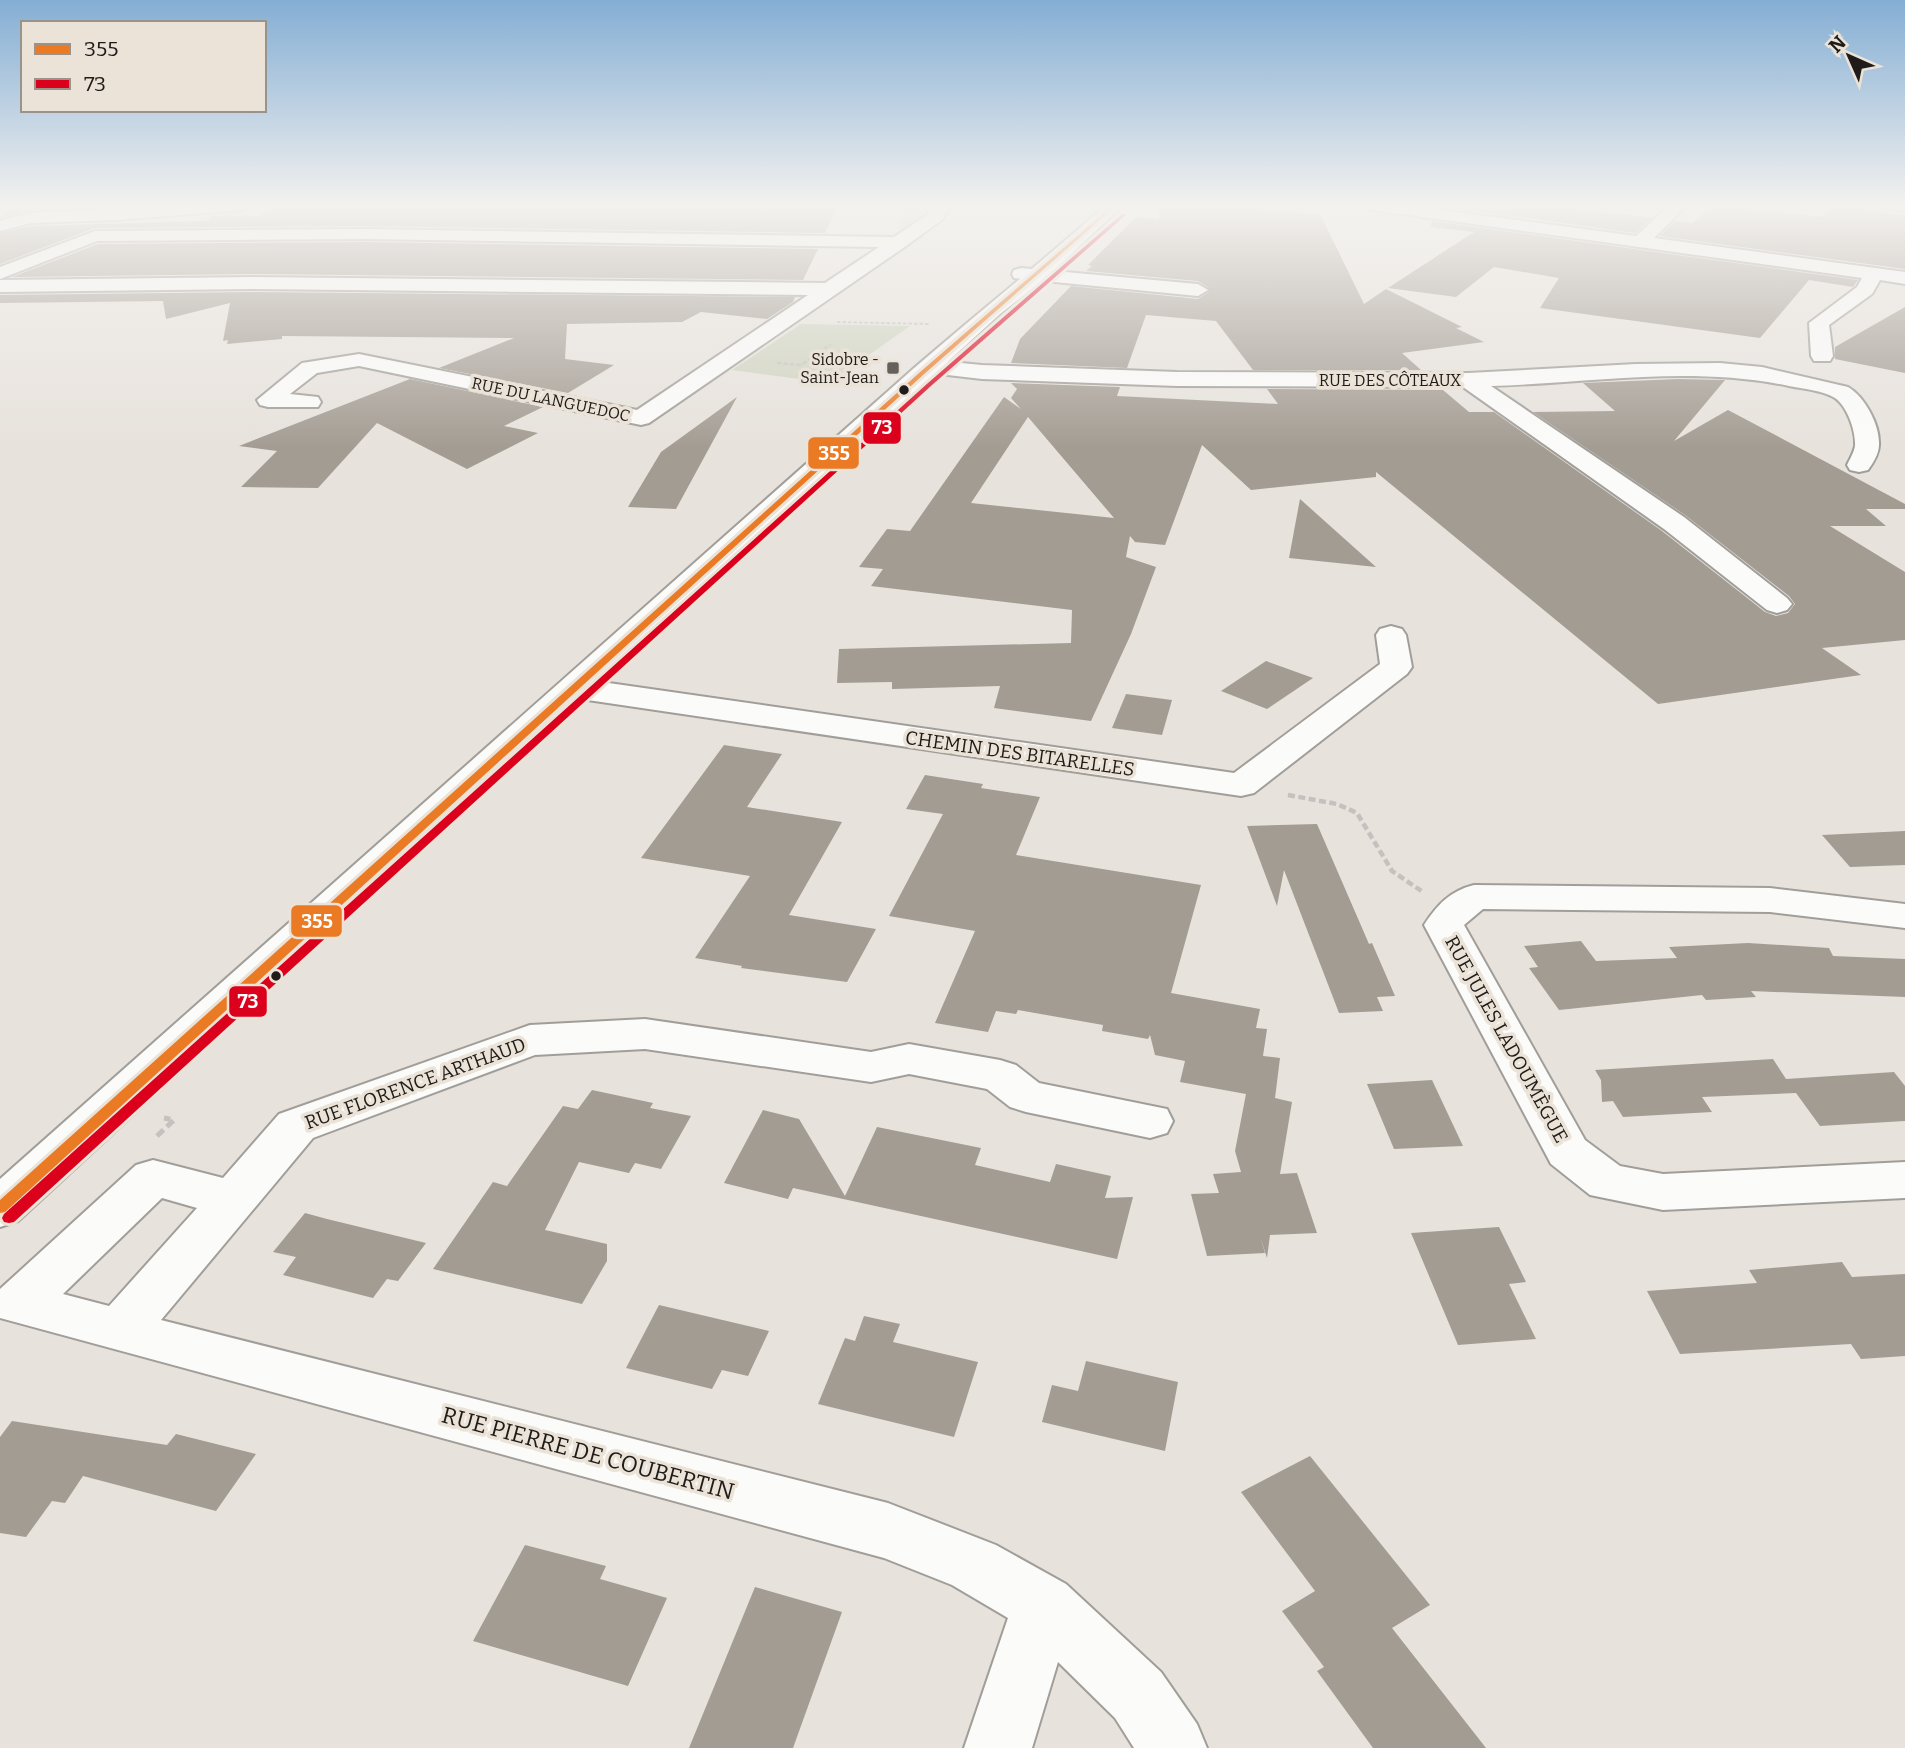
<svg xmlns="http://www.w3.org/2000/svg" width="1905" height="1748" font-family="Bitter,serif">
<style>
.green{fill:#ced2bf}
.building{fill:#a39c93;fill-rule:evenodd}
.lines{fill:none;stroke-linecap:round;stroke-linejoin:round}
.minor-casing{stroke:#a19e99;stroke-width:4}
.major-casing{stroke:#a19e99;stroke-width:4}
.path-far3{stroke:#c4c1bf;stroke-width:2;stroke-dasharray:3.5 2;stroke-linecap:butt}
.path-far2{stroke:#c4c1bf;stroke-width:2.5;stroke-dasharray:4.5 2;stroke-linecap:butt}
.path-far1{stroke:#c4c1bf;stroke-width:4.5;stroke-dasharray:7 3.5;stroke-linecap:butt}
.path{stroke:#c4c1bf;stroke-width:5;stroke-dasharray:9 4.5;stroke-linecap:butt}
.minor{fill:#fbfbfa;fill-rule:evenodd}
.major{fill:#fbfbfa;fill-rule:evenodd}
.bus-1-casing{stroke:#ebe3d8;stroke-width:6}
.bus-2-casing{stroke:#ebe3d8;stroke-width:6}
.bus-1{fill:#ea7a24;fill-rule:evenodd}
.bus-2{fill:#db001b;fill-rule:evenodd}
.poi-dot{fill:#64615d;stroke:#ebe3d8;stroke-width:2.5}
.bus-dot{fill:#1e1b18;stroke:#ebe3d8;stroke-width:2.5}
.labels{text-anchor:middle;stroke-width:7;stroke-linejoin:round;paint-order:stroke}
.far-poi-label{font-size:16px;fill:#1e1b18;stroke:#ebe3d8;text-anchor:end}
.far-street-label{font-size:16px;fill:#1e1b18;stroke:#ebe3d8}
.street-label{font-size:19px;fill:#1e1b18;stroke:#ebe3d8}
.near-street-label{font-size:23px;fill:#1e1b18;stroke:#ebe3d8}
.line-badge{stroke:#ebe3d8;stroke-width:2.5}
.badge-label{font-size:19px;text-anchor:middle;font-weight:bold;fill:#fff}
</style>
<rect width="100%" height="100%" fill="#e7e2dc"/>
<g class="green">
<polygon points="904,205 959,205 954,214 924,214 898,231"/>
<polygon points="801,324 910,326 829,383 732,370"/>
</g>
<g class="building">
<polygon points="11,205 103,205 29,210 0,218"/>
<polygon points="330,205 632,205 837,208 825,233 366,226 95,228 0,264 0,233 31,226 206,221 212,216 260,216 270,207"/>
<polygon points="1159,205 1215,205 1320,214 1364,304 1386,289 1462,327 1456,328 1484,342 1402,353 1421,370 1253,370 1216,321 1146,315 1127,368 1011,363 1020,339 1071,286 1198,299 1209,292 1209,288 1198,281 1086,271 1092,266 1088,265 1136,217 1159,219"/>
<polygon points="1433,205 1544,205 1652,218 1635,233"/>
<polygon points="1713,205 1824,217 1834,205 1837,205 1905,216 1905,269 1660,236 1675,221 1693,223"/>
<polygon points="1432,221 1858,280 1853,287 1809,280 1760,338 1540,308 1559,278 1494,267 1456,297 1388,288 1474,232 1431,227"/>
<polygon points="366,242 818,249 803,280 252,274 12,277 98,244"/>
<polygon points="252,292 795,297 793,302 767,319 701,312 682,322 567,324 565,359 614,365 568,393 439,368 514,338 282,336 282,339 227,344 228,340 223,341 230,303 166,319 163,301 0,303 0,295"/>
<polygon points="1905,307 1905,373 1835,359 1835,347"/>
<polygon points="410,379 543,407 504,426 538,433 467,469 377,423 318,488 241,487 277,451 239,446"/>
<path d="M1678 379 1725 380 1674 441 1728 410 1905 504V509H1866L1886 526H1830L1905 572V640L1822 648 1861 675 1658 704 1376 472V477L1251 490 1202 445 1165 545 1135 542 1130 536 1126 557 1156 567 1131 634 1091 721 994 708 1000 686 892 689V682L837 683 839 649 1071 643 1072 610 871 586 883 569 859 567 887 529 910 531 1004 397 1021 409 1011 398 1017 389 1011 383 1120 387 1117 396 1278 404 1267 389 1443 390 1469 412H1494L1662 531 1765 612 1776 616 1788 613 1795 604 1789 596 1685 515 1533 412 1615 411 1583 383ZM1028 417 1114 518 971 503Z"/>
<polygon points="737,397 676,509 628,507 661,452"/>
<polygon points="1300,499 1376,567 1289,558"/>
<polygon points="1266,661 1313,678 1267,709 1221,691"/>
<polygon points="1126,694 1172,700 1162,735 1112,728"/>
<polygon points="724,745 782,754 747,807 842,822 789,915 876,929 847,982 741,968 742,966 695,958 750,876 641,858"/>
<polygon points="925,775 983,784 981,788 1040,797 1016,855 1201,885 1171,993 1260,1009 1256,1028 1267,1029 1263,1056 1280,1058 1275,1098 1292,1102 1280,1174 1297,1173 1317,1233 1270,1235 1267,1258 1260,1236 1265,1253 1207,1256 1191,1194 1219,1193 1213,1174 1241,1172 1235,1151 1246,1094 1180,1082 1185,1061 1155,1055 1150,1035 1148,1039 1102,1031 1103,1025 1018,1010 1016,1014 996,1011 988,1032 935,1023 975,931 889,916 943,814 906,809"/>
<polygon points="1317,824 1369,944 1372,943 1395,996 1377,997 1383,1011 1339,1013 1284,870 1277,906 1247,826"/>
<polygon points="1905,831 1905,865 1850,867 1822,835"/>
<polygon points="1581,941 1596,961 1677,958 1669,947 1748,943 1829,948 1833,956 1905,959 1905,997 1751,991 1756,997 1706,1000 1702,995 1559,1010 1529,968 1538,967 1524,946"/>
<polygon points="1773,1059 1786,1079 1894,1072 1905,1086 1905,1121 1820,1126 1796,1093 1702,1097 1712,1112 1623,1117 1613,1101 1602,1102 1601,1080 1595,1070"/>
<polygon points="1432,1080 1463,1146 1394,1149 1367,1084"/>
<polygon points="592,1090 653,1103 650,1108 691,1116 661,1169 635,1163 629,1173 579,1162 545,1230 607,1244 607,1261 582,1304 433,1269 493,1182 507,1186 563,1106 578,1109"/>
<polygon points="763,1110 799,1119 845,1196 877,1127 981,1148 975,1165 1050,1182 1056,1164 1111,1176 1105,1198 1133,1197 1117,1259 793,1188 788,1199 724,1183"/>
<polygon points="305,1213 327,1219 426,1243 398,1281 387,1279 373,1298 283,1275 296,1257 273,1252"/>
<polygon points="1499,1227 1526,1282 1509,1284 1536,1339 1458,1345 1411,1233"/>
<polygon points="1842,1262 1852,1277 1905,1274 1905,1356 1861,1359 1851,1344 1680,1354 1647,1291 1757,1283 1749,1270"/>
<polygon points="659,1305 769,1331 748,1376 722,1370 712,1389 626,1368"/>
<polygon points="864,1316 900,1324 893,1342 978,1362 954,1437 818,1404 845,1338 855,1341"/>
<polygon points="1086,1361 1178,1382 1165,1451 1042,1422 1052,1385 1078,1391"/>
<polygon points="12,1421 167,1445 176,1434 256,1454 216,1511 83,1476 65,1503 52,1501 26,1537 0,1533 0,1437"/>
<polygon points="1310,1456 1430,1605 1392,1628 1486,1748 1373,1748 1317,1671 1324,1667 1282,1611 1315,1591 1241,1492"/>
<polygon points="525,1545 606,1566 600,1579 667,1598 628,1686 473,1641"/>
<polygon points="755,1587 842,1612 793,1748 689,1748"/>
</g>
<g class="lines">
<defs>
<g id="minor">
<polygon points="186,205 251,205 243,210 116,220 31,223 0,231 0,221 30,213"/>
<polygon points="924,205 943,205 947,209 943,219 906,246 649,423 641,425 359,366 317,373 290,394 318,397 321,402 318,407 268,407 260,405 257,400 302,363 359,354 637,410 808,295 252,289 0,292 0,280 252,277 825,283 879,247 366,239 97,241 0,279 0,267 95,231 366,229 894,237 930,213"/>
<polygon points="1364,205 1405,205 1636,236 1670,205 1687,205 1654,238 1905,272 1905,284 1880,280 1872,294 1829,325 1833,356 1830,361 1814,361 1811,356 1809,323 1857,287 1862,278 1372,210"/>
<polygon points="1886,205 1905,205 1905,211 1888,208"/>
<polygon points="1021,268 1198,284 1208,290 1198,296 1014,278 1012,274 1014,270"/>
<path d="M930 360 982 365 1177 372 1468 373 1636 364 1720 363 1762 367 1848 387C1865 397 1880 425 1879 445 1879 454 1873 463 1868 470L1859 472 1850 470 1847 465C1850 459 1854 452 1855 446 1856 431 1847 406 1835 398 1822 390 1803 389 1789 386 1690 365 1591 383 1491 386L1684 517 1787 598 1792 604 1787 610 1777 613 1767 610 1664 529 1463 387 1177 386 982 379 922 372 919 367 922 362Z"/>
<polygon points="1391,626 1402,629 1406,635 1412,667 1407,674 1254,793 1241,796 574,698 563,695 558,688 563,681 574,678 1234,773 1380,664 1376,635 1380,629"/>
<path d="M1474 885 1770 888 1905 904V928L1770 912 1483 909 1464 925 1585 1140 1620 1166 1663 1174 1905 1162V1198L1663 1210 1590 1195 1551 1164 1424 925C1437 905 1450 891 1474 885Z"/>
<path d="M645 1019 871 1052 909 1044 1000 1060 1016 1065 1039 1083 1167 1109 1173 1121 1167 1133 1150 1138 1026 1112 1010 1107 987 1089 909 1074 871 1082 645 1049 535 1055 313 1138 161 1320 888 1503 996 1545 1066 1584 1161 1672 1197 1724 1207 1748H1134L1115 1718 1058 1662 1032 1748H964L1008 1618 952 1585 884 1558 0 1318V1289L136 1165 153 1160 223 1178 279 1114 530 1025ZM162 1198 197 1208 109 1306 63 1294Z"/>
</g>
<path id="major" d="M1106 205H1123L1045 279 1000 314 929 379 18 1221 0 1227V1179L913 369C977 314 1043 261 1106 205Z"/>
</defs>
<use href="#minor" class="minor-casing"/>
<use href="#major" class="major-casing"/>
<polyline class="path-far3" points="837,322 929,324"/>
<polyline class="path-far2" points="777,363 801,365 831,344"/>
<polyline class="path-far1" points="1288,795 1337,804 1357,813 1392,871 1423,892"/>
<polyline class="path" points="157,1136 174,1120 164,1118"/>
<use href="#minor" class="minor"/>
<use href="#major" class="major"/>
<defs>
<polygon id="bus-1" points="1113,205 1117,205 923,375 5,1212 0,1213 0,1200 919,373"/>
<polygon id="bus-2" points="1122,214 1126,215 932,385 14,1222 9,1223 4,1222 2,1218 4,1214 928,383"/>
</defs>
<use href="#bus-1" class="bus-1-casing"/>
<use href="#bus-2" class="bus-2-casing"/>
<use href="#bus-1" class="bus-1"/>
<use href="#bus-2" class="bus-2"/>
</g>
<linearGradient id="sky" x2="0" y2="1"><stop stop-color="#84aed4"/><stop offset="0.46" stop-color="#f4f2ef"/><stop offset="1" stop-color="#f4f2ef" stop-opacity="0"/></linearGradient>
<rect width="1905" height="449" fill="url(#sky)"/>
<rect class="poi-dot" x="886" y="361" width="14" height="14" rx="3.5"/>
<g class="bus-dot">
<circle cx="904" cy="390" r="6"/>
<circle cx="276" cy="976" r="6"/>
</g>
<g class="labels">
<g class="far-poi-label">
<text x="879" y="365">Sidobre -<tspan x="879" dy="18">Saint-Jean</tspan></text>
</g>
<g class="far-street-label">
<text x="1390" y="386">RUE DES CÔTEAUX</text>
<text transform="translate(551 399) rotate(12)" y="6">RUE DU LANGUEDOC</text>
</g>
<g class="street-label">
<text transform="translate(1020 753) rotate(8)" y="7">CHEMIN DES BITARELLES</text>
<text transform="translate(1507 1039) rotate(61)" y="7">RUE JULES LADOUMÈGUE</text>
<text transform="translate(415 1083) rotate(-20)" y="7">RUE FLORENCE ARTHAUD</text>
</g>
<g class="near-street-label">
<text transform="translate(588 1453) rotate(15)" y="8">RUE PIERRE DE COUBERTIN</text>
</g>
</g>
<g class="line-badge">
<rect x="862" y="411" width="40" height="34" rx="7" fill="#db001b"/>
<rect x="807" y="436" width="53" height="34" rx="7" fill="#ea7a24"/>
<rect x="290" y="904" width="53" height="34" rx="7" fill="#ea7a24"/>
<rect x="228" y="985" width="40" height="33" rx="7" fill="#db001b"/>
</g>
<g class="badge-label">
<text x="882" y="434">73</text>
<text x="834" y="460">355</text>
<text x="317" y="928">355</text>
<text x="248" y="1008">73</text>
</g>
<rect x="21" y="21" width="245" height="91" fill="#ebe3d8" stroke="#99938b" stroke-width="2"/>
<rect x="35" y="44" width="35" height="10" fill="#ea7a24" stroke="#99938b" stroke-width="2"/>
<text x="84" y="56" font-size="21" fill="#1e1b18">355</text>
<rect x="35" y="79" width="35" height="10" fill="#db001b" stroke="#99938b" stroke-width="2"/>
<text x="84" y="91" font-size="21" fill="#1e1b18">73</text>
<g transform="translate(1849 56) rotate(315)" stroke="#ebe3d8" stroke-width="5" paint-order="stroke">
<path d="M0-5L12 26L0 18L-12 26Z" fill="#1e1b18"/>
<text y="-10" font-size="19" font-weight="bold" text-anchor="middle" fill="#1e1b18">N</text>
</g>
</svg>
